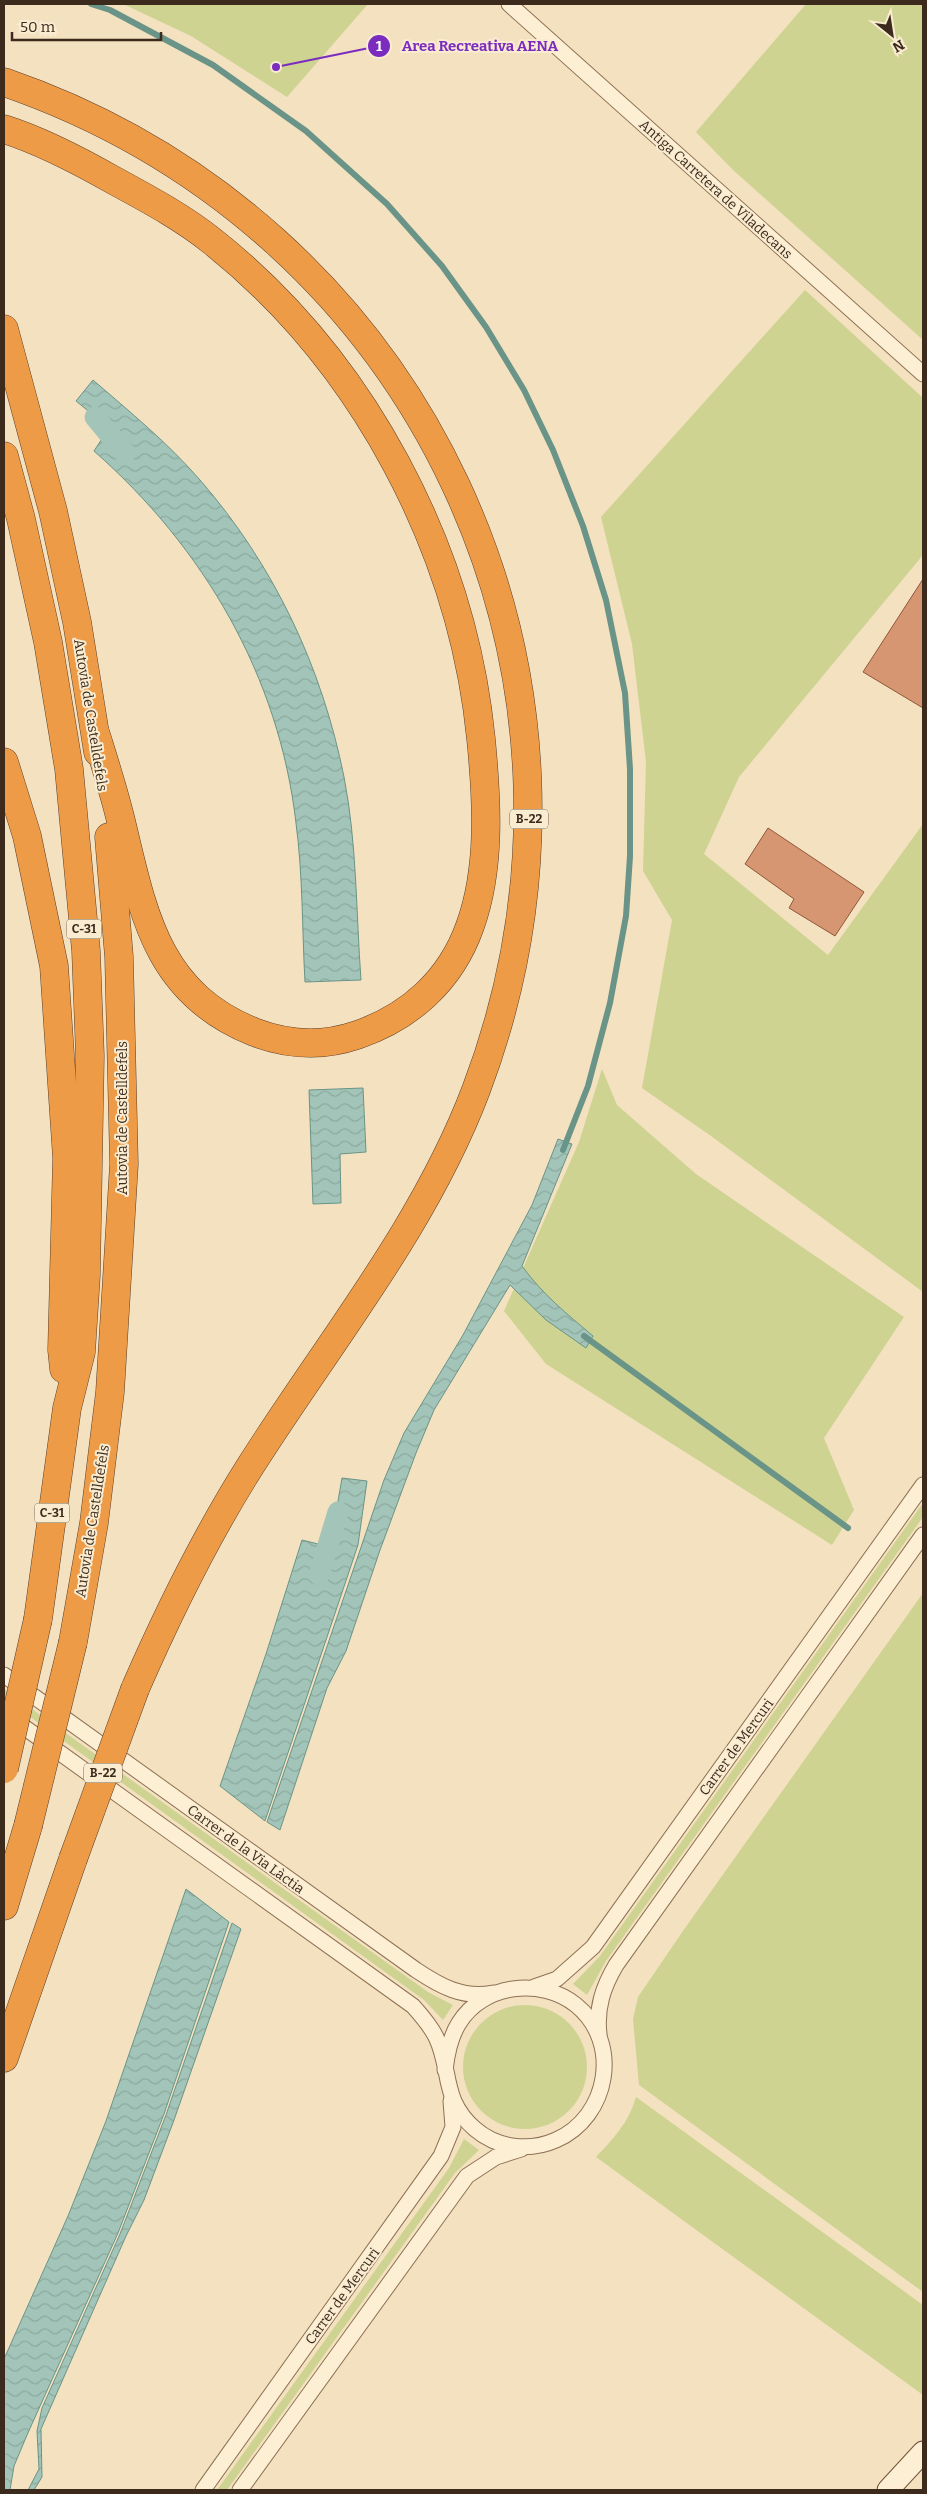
<svg xmlns="http://www.w3.org/2000/svg" width="927" height="2494" font-family="Bitter,serif">
<style>
.green{fill:#ced392}
.water{fill:url(#water-waves);stroke:#699487}
.lines{fill:none;stroke-linecap:round;stroke-linejoin:round}
.stream{stroke:#699487;stroke-width:6}
.canal{stroke:#a3c5b9;stroke-width:21}
.building{fill:#d69671;stroke:#915738}
.minor-casing{stroke:#8f7155;stroke-width:17}
.secondary-casing{stroke:#705239;stroke-width:23}
.motorway-casing{stroke:#5c3f2a;stroke-width:29}
.minor{stroke:#fdefd4;stroke-width:15}
.secondary{stroke:#fdefd4;stroke-width:21}
.motorway{stroke:#ed9b46;stroke-width:28}
.motorway-bridge-casing{stroke:#5c3f2a;stroke-width:29;stroke-linecap:butt}
.motorway-bridge{stroke:#ed9b46;stroke-width:28}
.labels{text-anchor:middle;stroke-width:4;stroke-linejoin:round;paint-order:stroke}
.shield{fill:#f9ecd1;stroke:#756452;stroke-width:1}
.shield-label{font-size:12px;font-weight:bold;fill:#3c2a1c}
.street-label{font-size:14px;fill:#3c2a1c;stroke:#f9ecd1}
.leader{fill:none;stroke:#7b2cbf;stroke-width:2}
.callout-dot{fill:#7b2cbf;stroke:#f9ecd1;stroke-width:2}
.mark-label{font-size:15px;text-anchor:middle;font-weight:bold;fill:#fff}
.callout-label{font-size:15px;text-anchor:middle;font-weight:bold;fill:#7b2cbf;stroke:#f9ecd1;stroke-width:4;stroke-linejoin:round;paint-order:stroke}
</style>
<defs>
<pattern id="water-waves" width="16" height="10" patternUnits="userSpaceOnUse" patternTransform="scale(1.25)"><rect width="16" height="10" fill="#a3c5b9"/><path d="M0 5q4-4 8 0t8 0" fill="none" stroke="#8da99e"/></pattern>
</defs>
<rect width="100%" height="100%" fill="#f3e1c0"/>
<g class="green">
<polygon points="123,4 368,4 287,97 191,36"/>
<polygon points="806,4 923,4 923,340 732,169 696,132"/>
<polygon points="805,290 923,398 923,555 739,777 704,854 828,955 923,824 923,1292 711,1136 642,1088 672,920 643,871 646,762 632,644 601,517"/>
<polygon points="602,1069 617,1105 696,1174 904,1317 824,1438 854,1510 832,1545 546,1364 504,1311 579,1142"/>
<polygon points="923,1503 923,1517 606,1961 587,1995 573,1984 600,1956"/>
<polygon points="923,1593 923,2292 639,2085 633,2019 638,1997 685,1928"/>
<polygon points="4,1689 428,1992 453,2005 443,2020 424,2000 4,1698"/>
<circle cx="525" cy="2067" r="62"/>
<path d="M636 2097 923 2305V2395L596 2157C614 2138 629 2122 636 2097Z"/>
<polygon points="464,2139 479,2150 455,2173 227,2490 217,2490 449,2168"/>
</g>
<g class="water">
<path d="M93 380C130 412 168 443 200 480 274 565 322 667 344 777 357 843 356 913 361 980L305 982C302 929 303 876 296 823 279 676 204 548 94 451L109 428 76 401Z"/>
<polygon points="363,1088 366,1152 340,1154 341,1203 313,1204 309,1090"/>
<path d="M558 1139 572 1144 522 1266C542 1294 567 1314 593 1336L586 1348 546 1320 510 1285 434 1410 416 1453 380 1550 346 1651 327 1688 280 1830 267 1822 384 1480 404 1433 463 1335 532 1205Z"/>
<polygon points="342,1478 367,1481 358,1545 265,1821 220,1786 266,1654 302,1540 330,1547"/>
<polygon points="186,1889 229,1922 164,2114 118,2233 27,2435 14,2466 10,2490 4,2490 4,2359 68,2216 106,2121"/>
<polygon points="232,1923 241,1929 174,2120 144,2200 126,2236 41,2429 42,2477 34,2490 28,2490 39,2469 37,2431 42,2408 120,2234 166,2115"/>
</g>
<g class="lines">
<g class="stream">
<polyline points="91,4 110,10 213,65 306,131 387,204 442,266 486,327 524,390 553,450 583,526 606,600 625,693 630,769 630,856 626,916 610,1003 588,1086 563,1150"/>
<polyline points="584,1336 848,1528"/>
</g>
<g class="canal">
<polyline points="95,417 125,453"/>
<polyline points="319,1575 338,1512"/>
</g>
</g>
<g class="building">
<polygon points="923,579 923,708 863,672"/>
<polygon points="768,828 864,892 835,936 789,908 794,899 745,864"/>
</g>
<g class="lines">
<defs>
<g id="minor">
<polyline points="509,4 923,374"/>
<path d="M4 1675 416 1970C440 1986 463 1999 493 1993"/>
<path d="M10 1717 413 2006C422 2016 430 2025 436 2037 452 2070 441 2100 475 2129 497 2148 529 2152 556 2140 609 2117 622 2042 576 2005 541 1977 483 1984 459 2023 450 2037 447 2053 445 2070"/>
<polyline points="534,1987 557,1979 593,1947 923,1485"/>
<path d="M599 2034C596 2008 603 1987 616 1965L923 1535"/>
<polyline points="203,2490 441,2156 453,2127 451,2101"/>
<polyline points="240,2490 467,2176 496,2157 521,2149"/>
</g>
<polyline id="secondary" points="888,2490 923,2452"/>
<g id="motorway">
<path d="M4 82C422 226 633 676 476 1090 424 1227 329 1342 251 1465 206 1536 169 1611 135 1689"/>
<path d="M4 129C42 141 80 161 115 181 148 199 182 217 212 241 363 361 462 548 481 739 487 800 491 868 470 926 451 980 410 1017 357 1035 322 1047 288 1045 254 1032 156 993 143 912 121 821 114 792 105 764 96 735"/>
<polyline points="4,329 53,511 77,622 98,752"/>
<polyline points="4,456 21,519 48,642 69,769 86,951 90,1056 86,1275 81,1352 67,1408 38,1619"/>
<polyline points="4,762 27,836 54,966 67,1158 62,1350 64,1369"/>
<polyline points="73,1642 94,1523 110,1392 124,1164 119,957 109,837"/>
<polyline points="4,1906 28,1826"/>
<polyline points="4,2058 73,1859"/>
</g>
</defs>
<use href="#minor" class="minor-casing"/>
<use href="#secondary" class="secondary-casing"/>
<use href="#motorway" class="motorway-casing"/>
<use href="#minor" class="minor"/>
<use href="#secondary" class="secondary"/>
<use href="#motorway" class="motorway"/>
<defs>
<g id="motorway-bridge">
<polyline points="4,1769 38,1619"/>
<polyline points="28,1826 73,1642"/>
<polyline points="73,1859 135,1689"/>
</g>
</defs>
<use href="#motorway-bridge" class="motorway-bridge-casing"/>
<use href="#motorway-bridge" class="motorway-bridge"/>
</g>
<g class="labels">
<g class="shield">
<rect x="510" y="809.5" width="38" height="19" rx="4"/>
<rect x="66.5" y="919.5" width="35" height="19" rx="4"/>
<rect x="34.5" y="1503.5" width="35" height="19" rx="4"/>
<rect x="84" y="1763.5" width="38" height="19" rx="4"/>
</g>
<g class="shield-label">
<text x="529" y="823">B-22</text>
<text x="84" y="933">C-31</text>
<text x="52" y="1517">C-31</text>
<text x="103" y="1777">B-22</text>
</g>
<g class="street-label">
<text transform="translate(716 189) rotate(42)" y="5">Antiga Carretera de Viladecans</text>
<text transform="translate(91 715) rotate(81)" y="5">Autovia de Castelldefels</text>
<text transform="translate(122 1118) rotate(-90)" y="5">Autovia de Castelldefels</text>
<text transform="translate(92 1521) rotate(-81)" y="5">Autovia de Castelldefels</text>
<text transform="translate(736 1747) rotate(-54)" y="5">Carrer de Mercuri</text>
<text transform="translate(246 1849) rotate(36)" y="5">Carrer de la Via Làctia</text>
<text transform="translate(342 2296) rotate(-54)" y="5">Carrer de Mercuri</text>
</g>
</g>
<path class="leader" d="M276 67L379 46"/>
<g class="callout-dot">
<circle cx="276" cy="67" r="5"/>
<circle cx="379" cy="46" r="12"/>
</g>
<g class="mark-label">
<text x="379" y="51">1</text>
</g>
<g class="callout-label">
<text x="480" y="51">Area Recreativa AENA</text>
</g>
<rect width="927" height="2494" fill="none" stroke="#3c2a1c" stroke-width="10"/>
<g transform="translate(892 35) rotate(150)" stroke="#f9ecd1" stroke-width="4" paint-order="stroke">
<path d="M0-4L9 19L0 12L-9 19Z" fill="#3c2a1c"/>
<text y="-8" font-size="14" font-weight="bold" text-anchor="middle" fill="#3c2a1c">N</text>
</g>
<path d="M12 32v8h149v-8" fill="none" stroke="#3c2a1c" stroke-width="2.5"/>
<text x="20" y="32" font-size="15" fill="#3c2a1c" stroke="#f9ecd1" stroke-width="4" paint-order="stroke">50 m</text>
</svg>
